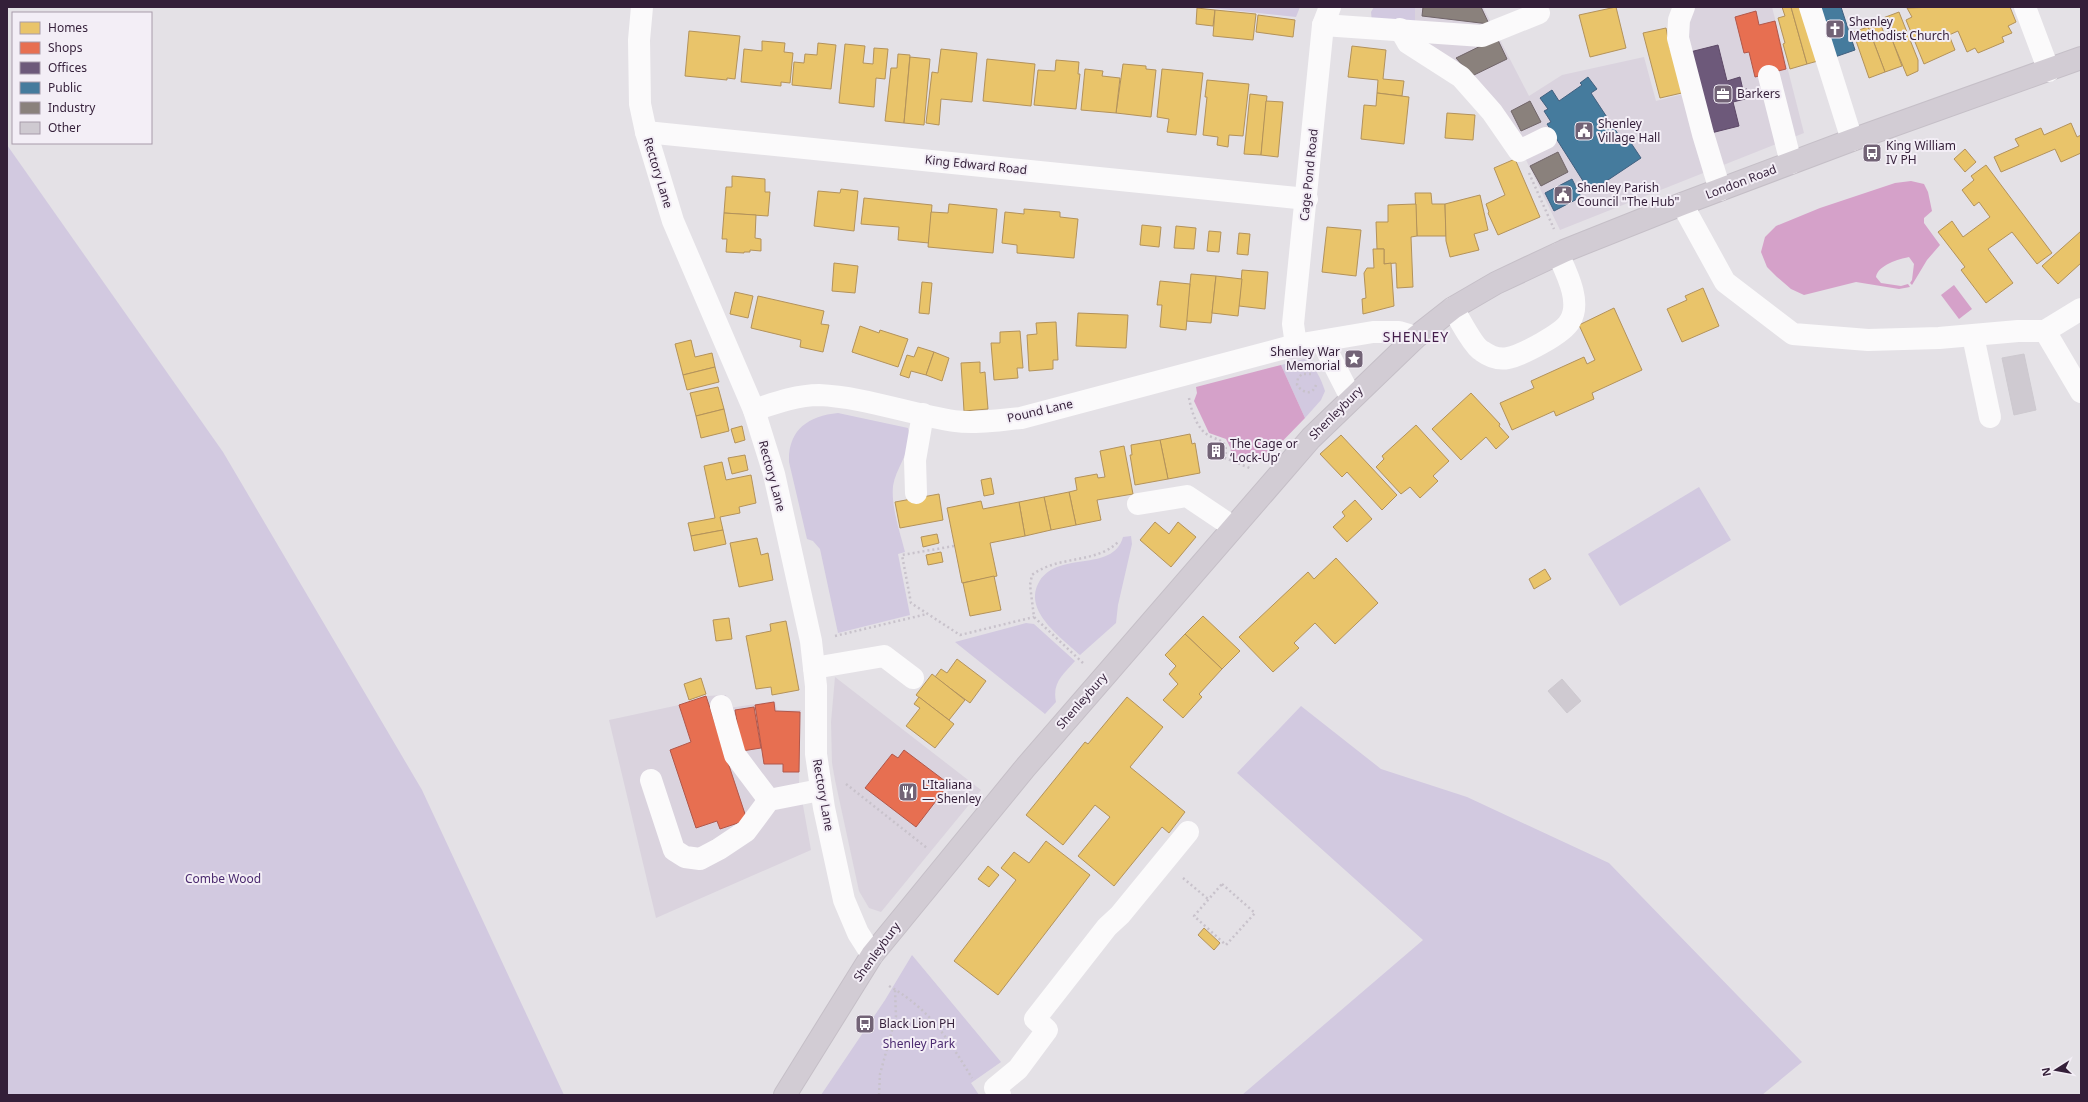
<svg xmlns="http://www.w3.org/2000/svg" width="2088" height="1102" font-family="'Noto Sans',sans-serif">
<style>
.built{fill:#dad3de}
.green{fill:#d2c9e0}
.water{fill:#d5a1c9}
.homes{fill:#e9c46a;stroke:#b3925b}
.shops{fill:#e76f51;stroke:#b1574a}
.offices{fill:#6d597a;stroke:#5c4866}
.public{fill:#457b9d;stroke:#405f7f}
.industry{fill:#8a817c;stroke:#706468}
.building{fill:#cfcad1;stroke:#cdc9cf}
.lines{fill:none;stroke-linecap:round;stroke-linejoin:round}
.major-casing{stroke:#c5bfc7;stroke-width:24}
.path{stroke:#c8c2cb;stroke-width:2.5;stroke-dasharray:2 3;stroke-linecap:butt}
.minor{stroke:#fbfafb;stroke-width:22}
.major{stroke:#d2ccd4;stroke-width:22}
.labels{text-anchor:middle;stroke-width:4;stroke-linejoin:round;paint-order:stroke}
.poi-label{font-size:12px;fill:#341f39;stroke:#f3eef6;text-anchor:start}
.street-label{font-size:12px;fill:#341f39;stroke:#f3eef6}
.park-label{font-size:12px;fill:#4b2a6f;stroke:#f3eef6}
.quarter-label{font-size:14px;letter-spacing:1px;fill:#431c4a;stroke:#f3eef6}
</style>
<rect width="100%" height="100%" fill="#e4e1e6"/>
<g class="built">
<polygon points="1415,7 1483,7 1529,96 1562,75 1644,57 1656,101 1687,93 1678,7 1772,7 1804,133 1560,230 1514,135 1414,40"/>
<polygon points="835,677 981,790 881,912 869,908 859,891 835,780 832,763 831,722"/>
<polygon points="726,695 729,708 775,701 777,710 801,710 799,783 811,850 656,918 609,720 679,705 706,696"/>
</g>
<g class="green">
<polygon points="1203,7 1300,7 1296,17"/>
<polygon points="1374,7 1415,7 1415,25 1372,22 1371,12"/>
<polygon points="7,145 223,452 422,790 564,1095 7,1095"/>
<path d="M1304 359C1315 365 1321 379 1325 391L1321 400 1305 418 1281 365Z"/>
<path d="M838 413 908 428C914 449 896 466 893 486 891 507 900 532 905 552L898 554 910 615 838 633 820 549 813 541 807 539 789 462C788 430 808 416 838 413Z"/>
<polygon points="1699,487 1731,540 1620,606 1588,554"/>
<path d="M1131 536 1132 544 1118 605 1116 623 1080 655C1062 638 1024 612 1038 584 1055 549 1113 574 1123 537Z"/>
<path d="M1026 623 1034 624 1075 661C1063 675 1052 682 1056 702L1045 714 955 642Z"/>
<polygon points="1301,706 1381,769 1467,797 1609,863 1802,1062 1762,1095 1242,1095 1423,940 1237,773"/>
<polygon points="912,955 1001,1062 971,1083 979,1095 821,1095 885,1000"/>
</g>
<g class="water">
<path d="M1911 181 1924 184 1928 192 1932 211 1924 218V223L1940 245 1927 260 1912 285 1910 283 1912 280 1914 264 1909 257C1899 259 1878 265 1876 277L1881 283 1901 286 1908 284 1910 287 1899 289 1856 282 1804 295 1791 289 1777 277 1767 267 1761 252 1765 237 1776 226 1820 208 1895 183Z"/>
<polygon points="1954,285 1972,309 1959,319 1941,295"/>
<polygon points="1281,365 1305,418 1266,458 1256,463 1229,457 1231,449 1226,439 1209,433 1194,401 1197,393 1196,387"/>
</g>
<g class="homes">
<polygon points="1616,7 1626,48 1590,57 1579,15"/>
<polygon points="1782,7 1791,7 1807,64 1790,69 1783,44 1785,43 1778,18 1785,16"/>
<polygon points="1791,7 1802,7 1825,59 1807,64"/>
<polygon points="1937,7 2010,7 2016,22 2008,26 2012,33 2002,37 2004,42 1978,53 1975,48 1967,52 1958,31 1949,35 1955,50 1924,64 1906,20 1912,17 1907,8"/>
<polygon points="1197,8 1215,10 1213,26 1196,24"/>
<polygon points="1215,10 1256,14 1253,40 1213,36"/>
<polygon points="1899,12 1918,60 1918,71 1907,76 1883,18"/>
<polygon points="1258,15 1295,20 1293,37 1256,32"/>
<polygon points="1880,22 1886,39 1891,37 1902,66 1885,72 1868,27"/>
<polygon points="1868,27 1885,72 1869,78 1853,32"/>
<polygon points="1666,28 1670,48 1686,92 1660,98 1643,33"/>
<polygon points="689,31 740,36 735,79 727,78 727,80 685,76"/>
<polygon points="762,41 785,43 784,52 793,53 790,83 781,82 781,86 741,82 744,49 762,51"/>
<polygon points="818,43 836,45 831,89 792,85 794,62 804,63 805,54 817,55"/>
<polygon points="845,44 865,46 863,63 873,64 874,48 888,49 885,79 876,78 874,107 839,103"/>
<polygon points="1352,46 1386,50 1383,79 1404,81 1402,96 1377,93 1378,80 1348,77"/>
<polygon points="941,49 977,53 972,102 941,99 939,125 926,123 932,72 938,73"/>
<polygon points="898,54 910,55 904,123 885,121 891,68 897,68"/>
<polygon points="910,57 930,59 924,125 904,123"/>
<polygon points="987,59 1035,64 1031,106 983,101"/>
<polygon points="1056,60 1079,62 1078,74 1080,74 1076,109 1034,105 1038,70 1055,71"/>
<polygon points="1123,64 1146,66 1146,69 1156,70 1151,117 1116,113"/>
<polygon points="1085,69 1103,71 1102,76 1120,78 1116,113 1081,110"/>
<polygon points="1162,69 1203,73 1196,135 1167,132 1169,119 1157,117"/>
<polygon points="1207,80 1249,84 1243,136 1229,135 1228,147 1217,145 1218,137 1203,135 1207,97 1205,97"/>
<polygon points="1377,93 1409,97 1404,144 1361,139 1364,105 1376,106"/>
<polygon points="1250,94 1267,96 1261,155 1244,154"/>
<polygon points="1266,101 1283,102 1278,157 1261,155"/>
<polygon points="1447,113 1475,115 1473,140 1445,138"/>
<polygon points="2071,123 2077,137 2081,135 2081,153 2061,162 2055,149 2001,172 1994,157 2019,146 2015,139 2041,128 2044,135"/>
<polygon points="1965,149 1976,162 1965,172 1954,159"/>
<polygon points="1515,159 1540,217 1498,235 1488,213 1489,212 1486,204 1505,195 1494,168"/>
<polygon points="1986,165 2052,253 2037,264 2012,232 1988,249 2013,283 1986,303 1961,270 1965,267 1938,232 1952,221 1963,237 1990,217 1979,202 1974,206 1962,190 1974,180 1971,176"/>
<polygon points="732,176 765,179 765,192 770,192 768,216 724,213 726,187 732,187"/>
<polygon points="841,189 858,191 854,231 814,226 818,191 840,193"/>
<polygon points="1415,193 1431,193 1432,204 1445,204 1446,236 1417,236"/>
<polygon points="1480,195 1488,230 1474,234 1479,250 1450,257 1446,241 1445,204"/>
<polygon points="864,198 932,205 929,243 898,240 899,227 861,224"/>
<polygon points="949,204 997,209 993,253 928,247 931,212 948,213"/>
<polygon points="1416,204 1417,236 1411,237 1413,287 1397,288 1396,263 1384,264 1384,249 1377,249 1376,222 1388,222 1388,205"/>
<polygon points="1024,209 1060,212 1060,217 1078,219 1074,258 1017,253 1017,245 1002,243 1005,212 1024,214"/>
<polygon points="724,213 756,215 755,238 761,239 761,251 750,250 750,252 744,252 744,253 726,252 727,239 722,239"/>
<polygon points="1142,225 1161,227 1159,247 1140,245"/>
<polygon points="1176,226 1196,228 1194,249 1174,248"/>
<polygon points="1327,227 1361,230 1356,276 1322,272"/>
<polygon points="1209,231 1221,232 1219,252 1207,251"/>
<polygon points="2081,231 2081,263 2058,284 2042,266"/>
<polygon points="1239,233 1250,234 1248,255 1237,254"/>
<polygon points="1373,249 1384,249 1384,264 1391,263 1394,306 1363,314 1362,299 1366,298 1364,273 1367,268 1374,268"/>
<polygon points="834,263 858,266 855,293 832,291"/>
<polygon points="1242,270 1268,272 1265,309 1239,306"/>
<polygon points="1191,274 1216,276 1211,323 1186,321"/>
<polygon points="1216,276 1242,279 1238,316 1212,313"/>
<polygon points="1160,281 1190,284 1186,330 1160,327 1162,305 1157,305"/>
<polygon points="922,282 932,283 929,314 919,313"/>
<polygon points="1703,288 1719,326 1682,342 1667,309 1687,300 1685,296"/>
<polygon points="735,292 753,296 748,318 730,314"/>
<polygon points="758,296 824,311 821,324 829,325 823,352 800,347 801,340 751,328"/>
<polygon points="1614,308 1642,370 1592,393 1594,399 1556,416 1554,411 1512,430 1500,403 1534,388 1531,381 1584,357 1587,364 1595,360 1579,325"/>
<polygon points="1078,313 1128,315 1126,348 1076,346"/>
<polygon points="1056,322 1058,360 1053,360 1053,369 1029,371 1027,335 1037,334 1036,323"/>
<polygon points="860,326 879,333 880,330 908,339 898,367 852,352"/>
<polygon points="1020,331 1023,368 1017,368 1018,378 994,380 991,343 1000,343 1000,332"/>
<polygon points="691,340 695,357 712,353 715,367 683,375 675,344"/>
<polygon points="918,347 934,352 926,375 911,371 909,378 900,375 907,355 914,357"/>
<polygon points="934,352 949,358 942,381 926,375"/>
<polygon points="980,362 980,373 985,372 988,409 964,411 961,363"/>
<polygon points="715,367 719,382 687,390 683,375"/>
<polygon points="718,387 724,409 696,416 690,393"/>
<polygon points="1471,393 1500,424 1499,426 1509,437 1496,449 1486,437 1461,460 1432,429"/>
<polygon points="724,409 729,431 701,438 696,416"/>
<polygon points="1416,425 1449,461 1433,476 1438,481 1420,498 1410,487 1401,494 1376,467 1384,459 1382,456"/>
<polygon points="742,426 745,440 735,443 731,429"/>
<polygon points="1190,434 1192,444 1195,443 1200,473 1168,479 1160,440"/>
<polygon points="1341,435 1397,495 1382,510 1347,472 1342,477 1320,454"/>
<polygon points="1160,440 1168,479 1135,485 1130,455 1132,455 1131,445"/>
<circle cx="1216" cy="451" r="8"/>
<polygon points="1124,446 1133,494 1097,500 1101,520 1076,525 1069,492 1077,490 1075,478 1097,474 1098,478 1105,477 1100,451"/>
<polygon points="745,455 748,470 732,474 728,458"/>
<polygon points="722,462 726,480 751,475 756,503 739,507 740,513 720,517 723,530 691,536 688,523 715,518 704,466"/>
<polygon points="991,478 994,494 984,496 981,480"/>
<polygon points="1069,492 1076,525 1051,530 1044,497"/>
<polygon points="939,494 943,520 900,528 895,502"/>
<polygon points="1044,497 1051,530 1025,536 1019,502"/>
<polygon points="1355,500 1372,519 1347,542 1333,527 1345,516 1342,512"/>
<polygon points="981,501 983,509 1019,502 1025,536 990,543 997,576 962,583 947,508"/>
<polygon points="1155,522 1169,534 1178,522 1196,537 1171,567 1140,540"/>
<polygon points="723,530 726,544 694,551 691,536"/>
<polygon points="937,534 939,543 923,547 921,537"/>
<polygon points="757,538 761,555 768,553 773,580 739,587 730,543"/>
<polygon points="941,552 943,562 928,565 926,555"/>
<polygon points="1336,558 1378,603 1335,644 1315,623 1294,643 1299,648 1273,672 1239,637 1308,572 1314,579"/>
<polygon points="1545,569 1551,579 1534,589 1529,579"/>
<polygon points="994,576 1001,610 970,616 963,583"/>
<polygon points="1203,616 1240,651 1222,669 1185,634"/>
<polygon points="729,618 732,639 716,641 713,620"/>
<polygon points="786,621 799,690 772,695 771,687 756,689 746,636 771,631 770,624"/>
<polygon points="1185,634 1222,669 1199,694 1202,697 1183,718 1163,700 1178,684 1169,674 1176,666 1165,655"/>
<polygon points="957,659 986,681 970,703 935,677 941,669 947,673"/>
<polygon points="932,674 965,700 949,720 916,695"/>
<polygon points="701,678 706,694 689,700 684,684"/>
<polygon points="919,697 954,724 935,748 906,726 920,708 914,704"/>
<polygon points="1127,697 1163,727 1130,767 1185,812 1169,833 1162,827 1114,886 1078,856 1110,817 1095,805 1063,845 1026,815 1085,742 1088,744"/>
<polygon points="1046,841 1090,875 998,995 954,961 1016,880 1001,868 1014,852 1029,863"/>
<polygon points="988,866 999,875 989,887 978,879"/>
<polygon points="1204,928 1220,943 1214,950 1198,935"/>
</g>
<g class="shops">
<polygon points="1756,11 1759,25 1775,21 1786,69 1755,77 1749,52 1744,53 1735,17"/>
<polygon points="706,696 747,820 720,829 717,821 696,828 670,750 691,742 679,705"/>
<polygon points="774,702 775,711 800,712 799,772 783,772 783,764 764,764 755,705"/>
<polygon points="754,707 761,748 742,751 735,710"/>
<polygon points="904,750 949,784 916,827 865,788 892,754 898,758"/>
</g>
<polygon class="offices" points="1718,45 1727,81 1740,77 1743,90 1747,89 1749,98 1733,102 1739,126 1707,134 1686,53"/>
<g class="public">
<polygon points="1815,7 1841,7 1855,50 1832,58"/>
<polygon points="1588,77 1597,89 1591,93 1622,140 1627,137 1641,158 1590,192 1547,124 1551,122 1544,111 1548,109 1540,98 1552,90 1559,101 1582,85 1580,83"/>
<polygon points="1572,179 1581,197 1554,211 1545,193"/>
</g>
<g class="industry">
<polygon points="1423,7 1481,7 1489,24 1422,16"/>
<polygon points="1497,38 1507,59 1472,76 1456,58"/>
<polygon points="1530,101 1541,122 1521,131 1511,111"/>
<polygon points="1558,152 1568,172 1541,186 1530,166"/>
</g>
<g class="building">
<polygon points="2024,354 2036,410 2014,415 2002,358"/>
<polygon points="1562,679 1581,701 1567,713 1548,691"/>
</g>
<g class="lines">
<defs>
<polyline id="major" points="785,1095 872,955 1025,768 1311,438 1416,337 1453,308 1496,283 1564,251 1682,204 1852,140 2081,58"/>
</defs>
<use href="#major" class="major-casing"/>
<g class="path">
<polyline points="1529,173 1554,229"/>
<path d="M1311 374H1302L1298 378 1297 385C1303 393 1312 396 1316 385"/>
<path d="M1189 398C1191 409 1195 422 1202 430 1213 443 1230 435 1225 458L1252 469"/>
<polyline points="954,546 902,555 911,603 960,635 1034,617"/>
<polyline points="835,636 927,614"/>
<path d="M1083 663 1034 617 1030 585 1032 575C1058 555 1096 564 1118 542"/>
<polyline points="846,784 927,848"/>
<polyline points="1183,878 1208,899"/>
<polygon points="1222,884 1255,913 1226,945 1194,916"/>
<path d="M889 986C931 1010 948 1039 972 1078"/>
<polyline points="879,1095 880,1074 896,1016 895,990"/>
</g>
<g class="minor">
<polyline points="642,7 639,40 640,104 646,132 673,221 754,410 774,474 811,641 816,686 816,754 824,808 844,900 858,933 872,955"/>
<polyline points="1684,7 1679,20 1678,38 1703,134 1720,190"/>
<polyline points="1810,7 1852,140"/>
<polyline points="2025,7 2049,71"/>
<polyline points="1323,25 1482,36 1539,13"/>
<polyline points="1400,29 1408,43 1461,77 1492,112 1519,151 1546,138"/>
<polyline points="1769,76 1791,163"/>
<polyline points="646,132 1307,199"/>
<polyline points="1682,204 1725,282 1793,334 1868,340 1939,338 2018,331 2045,331 2081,392"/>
<path d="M1453 308C1458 317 1474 347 1482 351 1489 356 1499 360 1508 358 1522 355 1563 334 1570 321 1582 302 1566 272 1558 254"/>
<polyline points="2045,331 2081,309"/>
<polyline points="1973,336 1990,417"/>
<polyline points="1322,341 1351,398"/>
<polyline points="1296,345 1293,324 1323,25 1330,7"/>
<path d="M754 410C775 403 797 395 819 395 864 397 909 414 954 421 976 424 999 420 1021 418L1296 345 1373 332H1399L1416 337"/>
<polyline points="916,493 915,460 923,414"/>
<polyline points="1138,504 1187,496 1233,527"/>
<polyline points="814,668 884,656 913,678"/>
<polyline points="721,706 735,755 769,800"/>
<polyline points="651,780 674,850 685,857 700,859 719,849 746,831 769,800 820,790"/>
<polyline points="1000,1095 995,1088 1018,1069 1047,1030 1035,1019 1107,927 1120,915 1188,832"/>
</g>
<use href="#major" class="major"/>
</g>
<defs>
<symbol id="church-square" viewBox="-11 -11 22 22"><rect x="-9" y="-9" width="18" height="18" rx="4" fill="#726376" stroke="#f3eef6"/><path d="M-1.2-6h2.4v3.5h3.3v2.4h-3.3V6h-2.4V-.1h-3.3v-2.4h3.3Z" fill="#fff"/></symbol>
<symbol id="office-square" viewBox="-11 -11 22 22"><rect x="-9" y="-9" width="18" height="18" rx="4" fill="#726376" stroke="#f3eef6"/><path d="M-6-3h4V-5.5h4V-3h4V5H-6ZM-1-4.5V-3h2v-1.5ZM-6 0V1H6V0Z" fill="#fff"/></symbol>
<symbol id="civic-square" viewBox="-11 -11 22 22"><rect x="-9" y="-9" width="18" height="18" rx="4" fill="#726376" stroke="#f3eef6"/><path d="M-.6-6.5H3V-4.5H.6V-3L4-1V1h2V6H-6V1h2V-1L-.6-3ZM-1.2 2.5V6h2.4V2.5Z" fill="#fff"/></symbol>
<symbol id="bus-square" viewBox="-11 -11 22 22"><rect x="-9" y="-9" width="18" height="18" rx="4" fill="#726376" stroke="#f3eef6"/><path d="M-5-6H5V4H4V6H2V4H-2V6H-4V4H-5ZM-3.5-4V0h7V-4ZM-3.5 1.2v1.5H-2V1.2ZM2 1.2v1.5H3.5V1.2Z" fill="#fff"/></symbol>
<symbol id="sight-square" viewBox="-11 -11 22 22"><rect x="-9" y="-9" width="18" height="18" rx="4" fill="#726376" stroke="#f3eef6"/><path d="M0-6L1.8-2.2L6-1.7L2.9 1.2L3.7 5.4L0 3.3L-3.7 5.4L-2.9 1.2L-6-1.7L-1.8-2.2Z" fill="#fff"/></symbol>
<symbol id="building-square" viewBox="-11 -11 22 22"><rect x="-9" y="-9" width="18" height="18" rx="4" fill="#726376" stroke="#f3eef6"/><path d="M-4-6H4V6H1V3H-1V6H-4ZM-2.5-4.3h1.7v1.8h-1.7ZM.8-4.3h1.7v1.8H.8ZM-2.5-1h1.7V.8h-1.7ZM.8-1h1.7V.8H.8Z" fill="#fff"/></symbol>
<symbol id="restaurant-square" viewBox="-11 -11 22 22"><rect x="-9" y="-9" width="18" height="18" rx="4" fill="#726376" stroke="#f3eef6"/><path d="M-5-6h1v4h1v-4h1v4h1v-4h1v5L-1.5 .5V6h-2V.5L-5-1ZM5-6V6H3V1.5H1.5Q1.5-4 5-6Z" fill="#fff"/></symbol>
</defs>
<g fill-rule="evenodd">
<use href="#church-square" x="1824" y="18" width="22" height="22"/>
<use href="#office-square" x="1712" y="83" width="22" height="22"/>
<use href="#civic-square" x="1573" y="120" width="22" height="22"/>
<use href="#bus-square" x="1861" y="142" width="22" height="22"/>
<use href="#civic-square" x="1552" y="184" width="22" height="22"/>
<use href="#sight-square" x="1343" y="348" width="22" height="22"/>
<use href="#building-square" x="1205" y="440" width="22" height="22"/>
<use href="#restaurant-square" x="897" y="781" width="22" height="22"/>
<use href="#bus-square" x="854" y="1013" width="22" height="22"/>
</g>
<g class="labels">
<g class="poi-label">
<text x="1849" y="26">Shenley<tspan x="1849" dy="14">Methodist Church</tspan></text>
<text x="1737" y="98">Barkers</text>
<text x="1598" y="128">Shenley<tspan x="1598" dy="14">Village Hall</tspan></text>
<text x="1886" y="150">King William<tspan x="1886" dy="14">IV PH</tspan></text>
<text x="1577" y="192">Shenley Parish<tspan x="1577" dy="14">Council "The Hub"</tspan></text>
<text x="1340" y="356" text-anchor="end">Shenley War<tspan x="1340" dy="14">Memorial</tspan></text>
<text x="1230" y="448">The Cage or<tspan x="1230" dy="14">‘Lock-Up’</tspan></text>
<text x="922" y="789">L'Italiana<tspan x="922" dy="14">— Shenley</tspan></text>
<text x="879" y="1028">Black Lion PH</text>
</g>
<g class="street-label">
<text transform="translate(976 165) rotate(6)" y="4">King Edward Road</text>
<text transform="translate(658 173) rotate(73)" y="4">Rectory Lane</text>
<text transform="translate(1309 175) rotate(-84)" y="4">Cage Pond Road</text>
<text transform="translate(1741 182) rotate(-21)" y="4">London Road</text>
<text transform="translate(1040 411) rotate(-13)" y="4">Pound Lane</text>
<text transform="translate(1336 413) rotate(-45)" y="4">Shenleybury</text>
<text transform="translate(772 476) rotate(75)" y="4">Rectory Lane</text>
<text transform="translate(1082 701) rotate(-49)" y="4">Shenleybury</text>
<text transform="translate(823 795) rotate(80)" y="4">Rectory Lane</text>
<text transform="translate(877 952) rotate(-54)" y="4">Shenleybury</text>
</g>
<g class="park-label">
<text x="223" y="883">Combe Wood</text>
<text x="919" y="1048">Shenley Park</text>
</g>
<g class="quarter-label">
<text x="1416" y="342">SHENLEY</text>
</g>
</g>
<rect width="2088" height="1102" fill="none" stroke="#341f39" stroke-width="16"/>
<rect x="12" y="12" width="140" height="132" fill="#f3eef6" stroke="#a79baa"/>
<rect x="20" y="22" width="20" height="12" fill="#e9c46a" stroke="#a79baa"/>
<text x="48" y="32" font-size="12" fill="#341f39">Homes</text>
<rect x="20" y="42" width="20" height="12" fill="#e76f51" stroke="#a79baa"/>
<text x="48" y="52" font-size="12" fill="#341f39">Shops</text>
<rect x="20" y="62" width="20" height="12" fill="#6d597a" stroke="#a79baa"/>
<text x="48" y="72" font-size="12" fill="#341f39">Offices</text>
<rect x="20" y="82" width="20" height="12" fill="#457b9d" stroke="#a79baa"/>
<text x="48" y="92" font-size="12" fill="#341f39">Public</text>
<rect x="20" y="102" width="20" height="12" fill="#8a817c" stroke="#a79baa"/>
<text x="48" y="112" font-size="12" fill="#341f39">Industry</text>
<rect x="20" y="122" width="20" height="12" fill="#cfcad1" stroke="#a79baa"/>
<text x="48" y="132" font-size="12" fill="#341f39">Other</text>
<g transform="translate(2056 1070) rotate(259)" stroke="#f3eef6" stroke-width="3" paint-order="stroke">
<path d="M0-3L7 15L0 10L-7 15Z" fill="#341f39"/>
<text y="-6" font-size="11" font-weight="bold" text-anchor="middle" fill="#341f39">N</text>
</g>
</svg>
